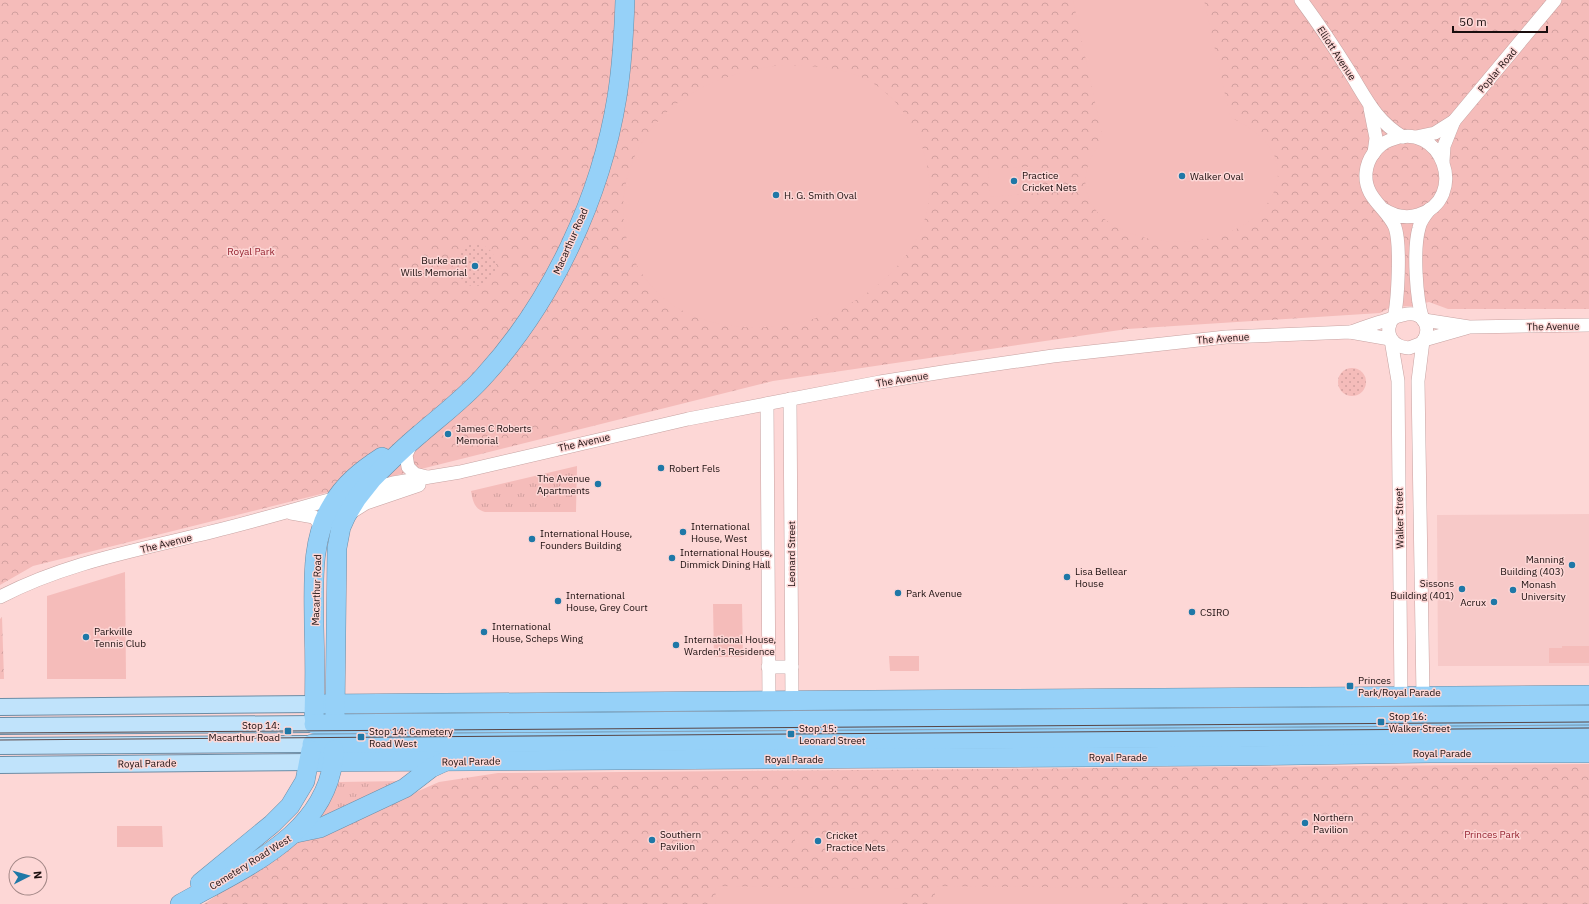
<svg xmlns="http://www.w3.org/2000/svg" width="1589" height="904" font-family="'IBM Plex Sans',sans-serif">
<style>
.built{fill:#f7c9c8}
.grass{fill:url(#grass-tufts)}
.park{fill:url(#park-crowns)}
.garden{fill:url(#garden-dots)}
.pitch{fill:#f5bcba}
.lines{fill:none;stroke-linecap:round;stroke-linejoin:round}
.minor-casing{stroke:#c7a3a2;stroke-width:14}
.major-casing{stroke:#6b8da6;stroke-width:18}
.highway-casing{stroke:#6b8da6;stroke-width:20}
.minor{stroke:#fff;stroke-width:13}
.major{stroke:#c0e3fb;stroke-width:16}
.highway{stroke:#96d1f8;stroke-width:19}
.tram{stroke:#594646;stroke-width:1}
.poi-dot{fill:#1f78a7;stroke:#fdd7d6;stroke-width:1.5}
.labels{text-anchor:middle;stroke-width:3;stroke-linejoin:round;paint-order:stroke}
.street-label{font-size:10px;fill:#1a0e0e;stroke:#fdd7d6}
.poi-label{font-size:10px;fill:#1a0e0e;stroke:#fdd7d6;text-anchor:start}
.park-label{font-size:10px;fill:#942330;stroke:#fdd7d6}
</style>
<defs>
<pattern id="grass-tufts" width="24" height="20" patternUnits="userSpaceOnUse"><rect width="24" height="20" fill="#f5bcba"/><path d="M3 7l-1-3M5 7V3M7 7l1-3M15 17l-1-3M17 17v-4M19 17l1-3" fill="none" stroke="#d1a09f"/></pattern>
<pattern id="park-crowns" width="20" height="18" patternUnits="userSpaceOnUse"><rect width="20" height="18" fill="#f5bcba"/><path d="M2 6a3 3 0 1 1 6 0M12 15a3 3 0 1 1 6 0" fill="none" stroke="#d1a09f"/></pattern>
<pattern id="garden-dots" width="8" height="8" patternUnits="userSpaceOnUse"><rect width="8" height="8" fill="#f5bcba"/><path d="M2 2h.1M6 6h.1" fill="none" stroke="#d1a09f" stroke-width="1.8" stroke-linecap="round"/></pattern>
</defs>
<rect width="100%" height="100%" fill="#fdd7d6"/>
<polygon class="built" points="1589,514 1589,666 1438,666 1437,515"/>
<g class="grass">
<path d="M577 466 576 512H485C474 509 473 501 471 491Z"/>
<polygon points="405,781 315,823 326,806 339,782"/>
</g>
<g class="park">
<polygon points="0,0 1589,0 1589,309 1448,309 1429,302 1414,306 1391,307 1380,313 1127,329 773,381 33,566 0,585"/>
<polygon points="2,617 4,679 0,679 0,619"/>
<polygon points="1589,764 1589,904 204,904 302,837 325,832 439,782 498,773"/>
</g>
<g class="garden">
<circle cx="475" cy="265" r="21"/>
<circle cx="1352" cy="382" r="14"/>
</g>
<g class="pitch">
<path d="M1073 0H1204L1230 117C1253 128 1279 146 1278 175 1277 191 1268 206 1256 216 1189 274 1033 227 1103 139Z"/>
<path d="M774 66C806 65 842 65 871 82 914 108 939 166 926 215 907 282 832 325 766 327 739 329 707 324 683 311 609 271 606 174 661 118 692 86 732 73 774 66Z"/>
<polygon points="1037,166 1040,193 990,197 988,170"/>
<polygon points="125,572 126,679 47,679 47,596"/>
<polygon points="713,604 742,604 743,657 714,657"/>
<polygon points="1562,646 1589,646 1589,663 1549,663 1549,648 1562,648"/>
<polygon points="889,656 919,656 919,671 890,671"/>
<polygon points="117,826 162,826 163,847 117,847"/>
<polygon points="842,834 842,847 795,847 795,835"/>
<polygon points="716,886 902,889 902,904 715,904"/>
<polygon points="935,886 1121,888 1121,904 935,904"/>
</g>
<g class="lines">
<defs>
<g id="minor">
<path d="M1301 0C1318 23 1334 47 1349 71 1366 98 1375 120 1403 137"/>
<polyline points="1370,108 1376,138 1374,153"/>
<polyline points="1416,137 1435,133 1454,121 1555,0"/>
<polyline points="1443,161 1444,146 1454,121"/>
<path d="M1383 209C1394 216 1406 219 1418 215 1470 199 1442 118 1390 140 1377 145 1367 159 1366 173 1364 198 1386 207 1395 227 1401 244 1398 300 1394 318"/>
<path d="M1423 320C1416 299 1413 249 1419 228 1420 221 1425 215 1430 209"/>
<polyline points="1424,320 1469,327 1589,325"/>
<path d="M1351 332C1362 328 1373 324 1384 321 1397 317 1419 305 1426 325 1428 331 1426 337 1422 343L1409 348C1392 347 1383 333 1393 318"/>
<polyline points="1391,340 1398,381 1401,696"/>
<polyline points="1424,340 1466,328"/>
<polyline points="790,399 792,701"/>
<polyline points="767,404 769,701"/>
<polyline points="412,442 406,455 408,467 415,474 427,477"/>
<polyline points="361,492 393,483 460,472 688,419 880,382 949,371 1053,356 1226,337 1350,332 1390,339"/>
<polyline points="291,513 314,517 322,527"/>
<polyline points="350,513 366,503 419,485"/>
<path d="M0 597C61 565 128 552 194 536 242 525 289 511 336 498"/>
<polyline points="768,667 792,667"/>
<polyline points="1423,696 1418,381 1423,341"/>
</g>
<g id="major">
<polyline points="0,707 315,704"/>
<polyline points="0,726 314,724"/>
<polyline points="0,746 312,744"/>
<polyline points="0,765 309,762"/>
</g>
<g id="highway">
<polyline points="315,704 1589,695"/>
<path d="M314 717C315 687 315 657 314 626 314 586 310 540 332 505 344 484 362 470 382 457"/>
<path d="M335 717 337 548 341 527 346 516 357 498 372 479C387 464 403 448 420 434 442 415 466 397 485 375 553 300 601 196 617 97 622 65 624 32 625 0"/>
<polyline points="314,724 1589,715"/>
<polyline points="312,744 1589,735"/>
<polyline points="309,762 1236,756 1430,753 1589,753"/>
<polyline points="296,833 320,828 405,788 431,768 444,762"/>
<polyline points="200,883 272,824 290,806 305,781 311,750"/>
<path d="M180 904C243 868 331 834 334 750"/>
</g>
</defs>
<use href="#minor" class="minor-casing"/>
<use href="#major" class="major-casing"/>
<use href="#highway" class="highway-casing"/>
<use href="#minor" class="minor"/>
<use href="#major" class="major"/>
<use href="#highway" class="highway"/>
<g class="tram">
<polyline points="0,733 1589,722"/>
<polyline points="0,740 1589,728"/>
</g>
</g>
<g class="poi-dot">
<circle cx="1182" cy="176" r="4"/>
<circle cx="1014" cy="181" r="4"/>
<circle cx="776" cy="195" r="4"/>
<circle cx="475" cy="266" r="4"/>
<circle cx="448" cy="434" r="4"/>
<circle cx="661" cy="468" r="4"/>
<circle cx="598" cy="484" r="4"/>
<circle cx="683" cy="532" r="4"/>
<circle cx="532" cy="539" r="4"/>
<circle cx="672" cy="558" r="4"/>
<circle cx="1572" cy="565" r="4"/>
<circle cx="1067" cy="577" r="4"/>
<circle cx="1462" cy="589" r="4"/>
<circle cx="1513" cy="590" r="4"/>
<circle cx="898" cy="593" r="4"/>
<circle cx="558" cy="601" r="4"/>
<circle cx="1494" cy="602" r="4"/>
<circle cx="1192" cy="612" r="4"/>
<circle cx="484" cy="632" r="4"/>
<circle cx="86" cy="637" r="4"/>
<circle cx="676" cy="645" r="4"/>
<rect x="1346" y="682" width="8" height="8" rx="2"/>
<rect x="1377" y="718" width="8" height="8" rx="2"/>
<rect x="284" y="727" width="8" height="8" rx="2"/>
<rect x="787" y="730" width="8" height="8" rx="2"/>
<rect x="357" y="733" width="8" height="8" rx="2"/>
<circle cx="1305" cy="823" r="4"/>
<circle cx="652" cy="840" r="4"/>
<circle cx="818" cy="841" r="4"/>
</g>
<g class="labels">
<g class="street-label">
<text transform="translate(1337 53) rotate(57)" y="4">Elliott Avenue</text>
<text transform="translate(1497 70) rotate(-50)" y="4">Poplar Road</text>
<text transform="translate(570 241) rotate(-66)" y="4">Macarthur Road</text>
<text transform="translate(1553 326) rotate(-1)" y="4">The Avenue</text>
<text transform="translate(1223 338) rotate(-4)" y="4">The Avenue</text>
<text transform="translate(902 379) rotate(-9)" y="4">The Avenue</text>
<text transform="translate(584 442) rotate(-13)" y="4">The Avenue</text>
<text transform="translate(1399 518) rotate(-91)" y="4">Walker Street</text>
<text transform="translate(166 543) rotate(-14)" y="4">The Avenue</text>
<text transform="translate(791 554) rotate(-90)" y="4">Leonard Street</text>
<text transform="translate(316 590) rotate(-88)" y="4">Macarthur Road</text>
<text x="1442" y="757">Royal Parade</text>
<text x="1118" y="761">Royal Parade</text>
<text x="794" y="763">Royal Parade</text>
<text transform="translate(471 761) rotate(-1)" y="4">Royal Parade</text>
<text transform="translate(147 763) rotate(-1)" y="4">Royal Parade</text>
<text transform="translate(250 862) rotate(-32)" y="4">Cemetery Road West</text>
</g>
<g class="poi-label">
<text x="1022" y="179">Practice<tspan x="1022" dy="12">Cricket Nets</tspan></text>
<text x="1190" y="180">Walker Oval</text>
<text x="784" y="199">H. G. Smith Oval</text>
<text x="467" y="264" text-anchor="end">Burke and<tspan x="467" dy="12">Wills Memorial</tspan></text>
<text x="456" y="432">James C Roberts<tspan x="456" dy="12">Memorial</tspan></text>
<text x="669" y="472">Robert Fels</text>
<text x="590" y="482" text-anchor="end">The Avenue<tspan x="590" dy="12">Apartments</tspan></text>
<text x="691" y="530">International<tspan x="691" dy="12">House, West</tspan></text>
<text x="540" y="537">International House,<tspan x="540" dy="12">Founders Building</tspan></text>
<text x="680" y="556">International House,<tspan x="680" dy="12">Dimmick Dining Hall</tspan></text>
<text x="1564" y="563" text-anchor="end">Manning<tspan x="1564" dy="12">Building (403)</tspan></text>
<text x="1075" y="575">Lisa Bellear<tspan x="1075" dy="12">House</tspan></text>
<text x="1454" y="587" text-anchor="end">Sissons<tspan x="1454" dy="12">Building (401)</tspan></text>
<text x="1521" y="588">Monash<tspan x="1521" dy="12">University</tspan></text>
<text x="906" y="597">Park Avenue</text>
<text x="566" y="599">International<tspan x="566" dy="12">House, Grey Court</tspan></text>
<text x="1486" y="606" text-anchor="end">Acrux</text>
<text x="1200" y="616">CSIRO</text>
<text x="492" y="630">International<tspan x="492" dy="12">House, Scheps Wing</tspan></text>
<text x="94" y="635">Parkville<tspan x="94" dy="12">Tennis Club</tspan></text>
<text x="684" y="643">International House,<tspan x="684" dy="12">Warden's Residence</tspan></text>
<text x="1358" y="684">Princes<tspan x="1358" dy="12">Park/Royal Parade</tspan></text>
<text x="1389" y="720">Stop 16:<tspan x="1389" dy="12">Walker Street</tspan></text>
<text x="280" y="729" text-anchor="end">Stop 14:<tspan x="280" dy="12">Macarthur Road</tspan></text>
<text x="799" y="732">Stop 15:<tspan x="799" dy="12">Leonard Street</tspan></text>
<text x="369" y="735">Stop 14: Cemetery<tspan x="369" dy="12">Road West</tspan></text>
<text x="1313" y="821">Northern<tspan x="1313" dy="12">Pavilion</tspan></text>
<text x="660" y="838">Southern<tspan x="660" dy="12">Pavilion</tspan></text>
<text x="826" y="839">Cricket<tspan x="826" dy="12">Practice Nets</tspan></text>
</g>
<g class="park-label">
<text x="251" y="255">Royal Park</text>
<text x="1492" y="838">Princes Park</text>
</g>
</g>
<g transform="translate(28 876) rotate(84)"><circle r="19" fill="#fdd7d6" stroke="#a28786"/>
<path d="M0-3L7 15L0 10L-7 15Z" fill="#1f78a7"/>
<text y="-6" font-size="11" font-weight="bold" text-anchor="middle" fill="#1a0e0e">N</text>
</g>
<path d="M1453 26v6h94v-6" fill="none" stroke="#1a0e0e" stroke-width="2"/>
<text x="1459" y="26" font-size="12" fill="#1a0e0e" stroke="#fdd7d6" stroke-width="3" paint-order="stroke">50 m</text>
</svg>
